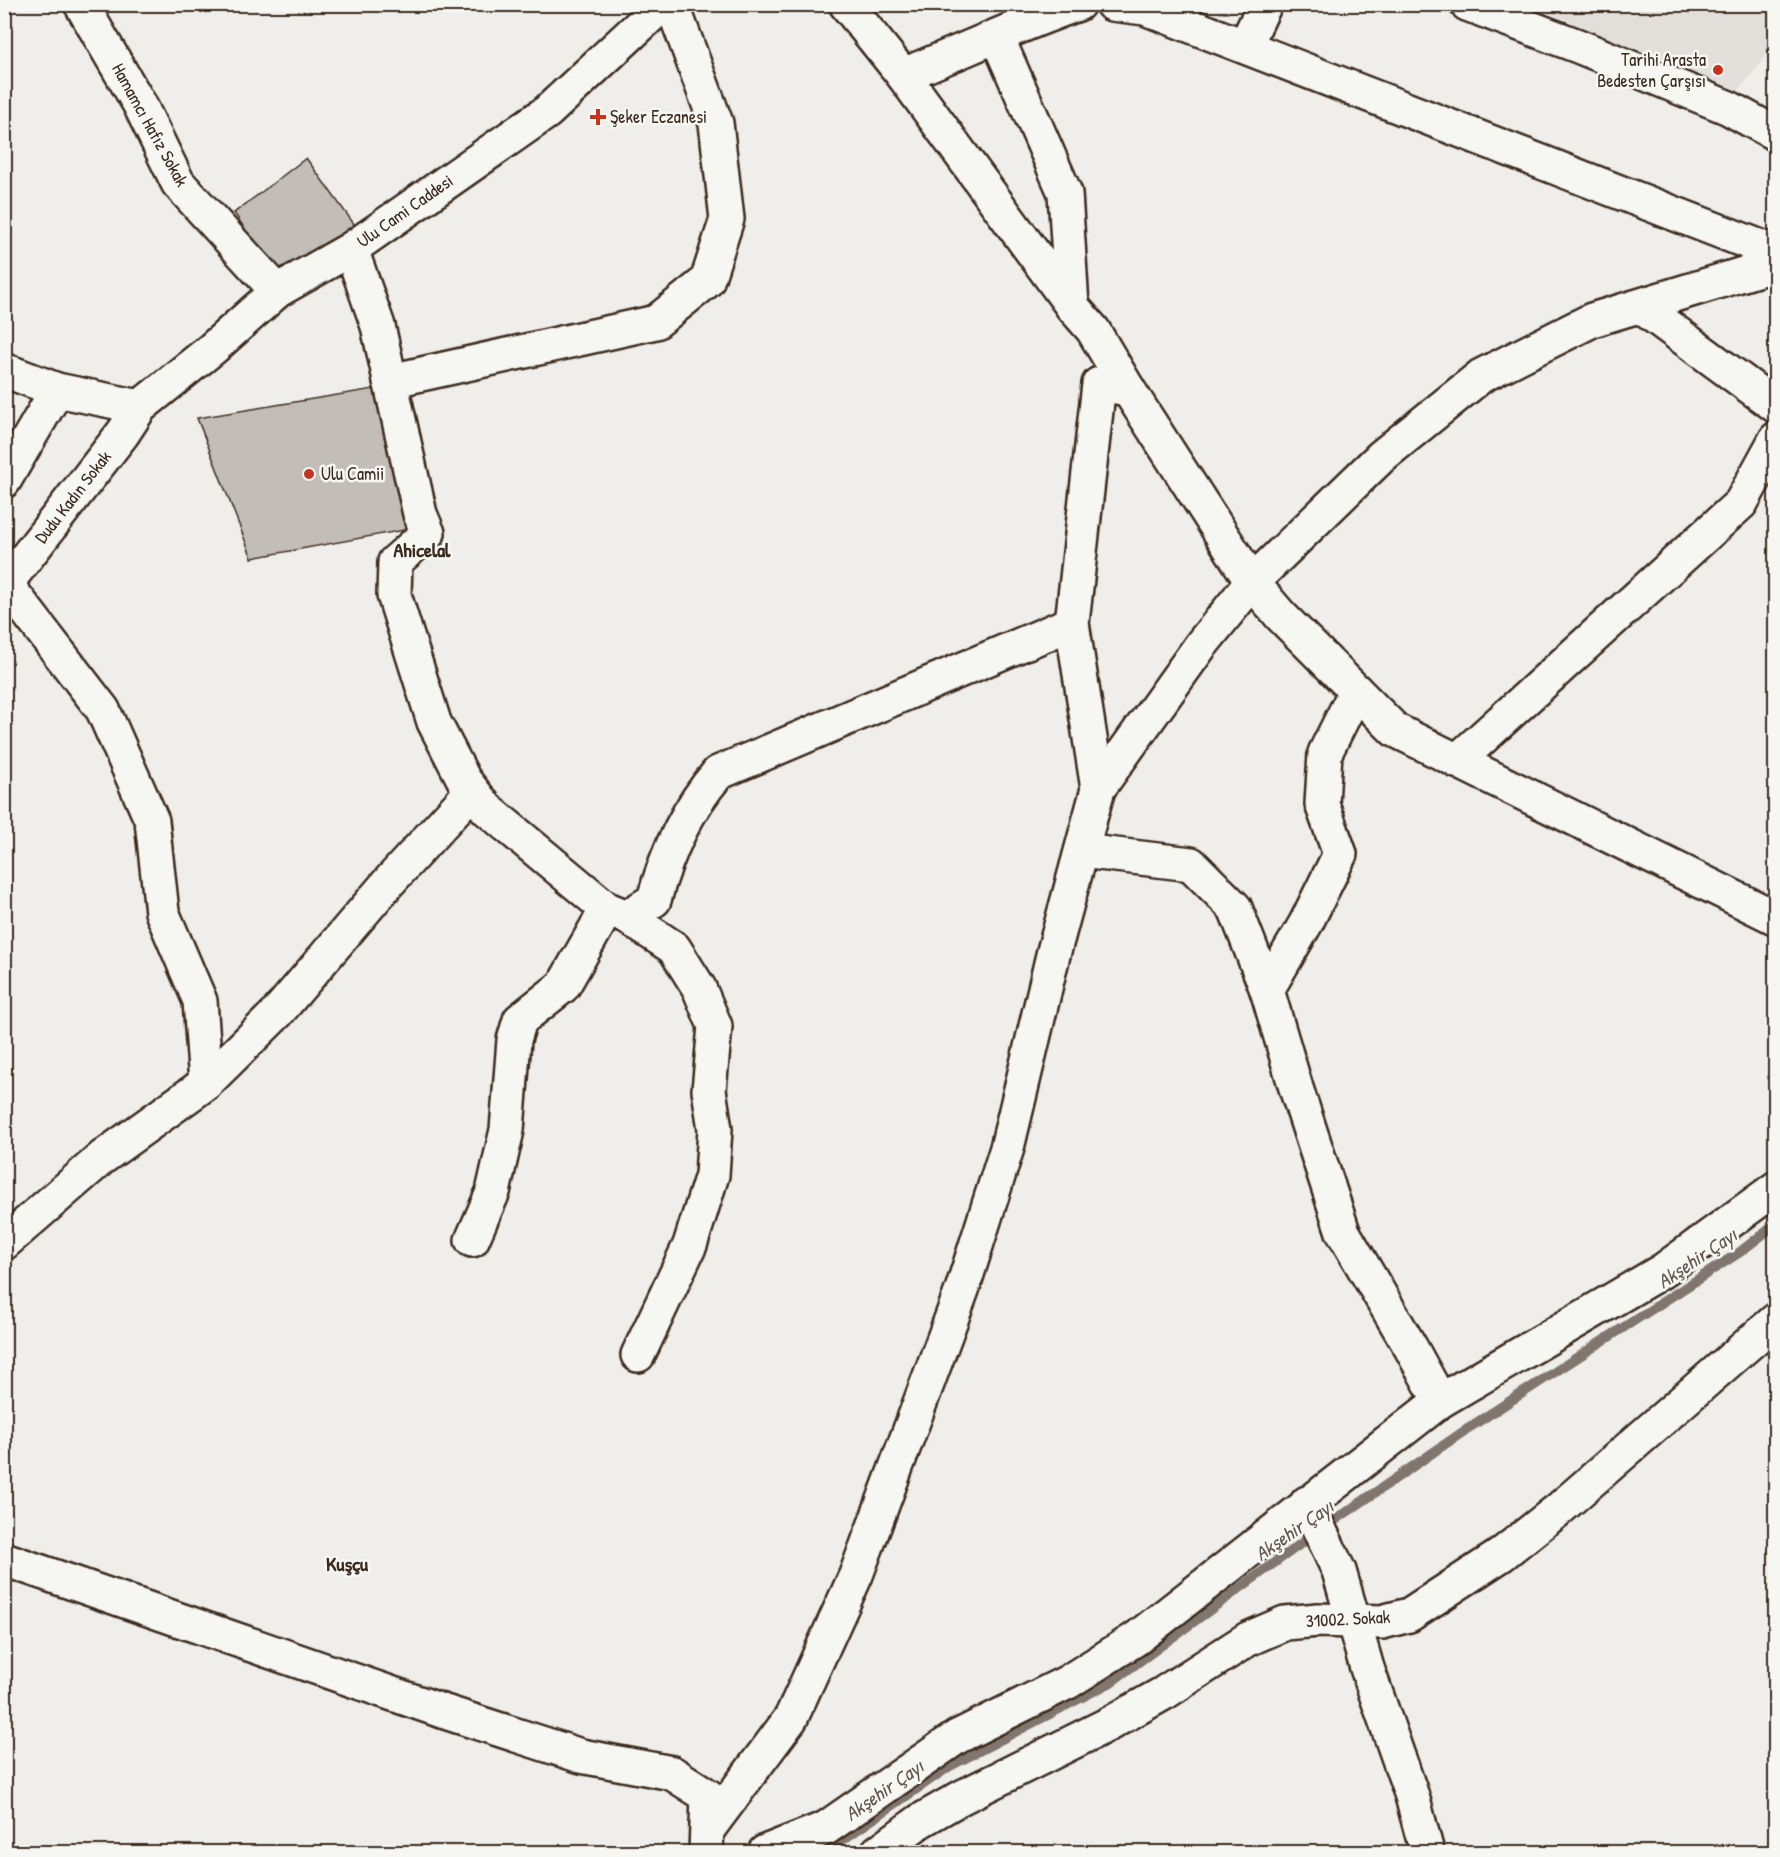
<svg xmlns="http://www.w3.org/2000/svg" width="1780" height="1857" font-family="'Patrick Hand',sans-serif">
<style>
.built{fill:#e2dfdb}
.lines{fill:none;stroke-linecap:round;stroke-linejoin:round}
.stream{stroke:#81766d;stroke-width:10}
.building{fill:#c2bdb7;stroke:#3b2a1e;stroke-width:1.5}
.street-casing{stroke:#3b2a1e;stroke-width:38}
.secondary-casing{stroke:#3b2a1e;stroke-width:38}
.street{stroke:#f6f6f2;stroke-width:33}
.secondary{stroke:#f6f6f2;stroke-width:33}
.poi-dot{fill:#c8321e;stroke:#f6f6f2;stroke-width:2}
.labels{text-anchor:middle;stroke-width:5;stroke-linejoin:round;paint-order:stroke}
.poi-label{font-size:18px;fill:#3b2a1e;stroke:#f6f6f2;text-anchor:start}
.street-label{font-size:18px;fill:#3b2a1e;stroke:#f6f6f2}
.neighbourhood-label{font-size:20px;font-weight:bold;fill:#3b2a1e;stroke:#f6f6f2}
.water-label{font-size:20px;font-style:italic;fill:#64564c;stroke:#f6f6f2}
</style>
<rect width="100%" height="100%" fill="#efeeea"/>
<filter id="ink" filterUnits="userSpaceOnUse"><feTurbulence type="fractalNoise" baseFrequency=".0167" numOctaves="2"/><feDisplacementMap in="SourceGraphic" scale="12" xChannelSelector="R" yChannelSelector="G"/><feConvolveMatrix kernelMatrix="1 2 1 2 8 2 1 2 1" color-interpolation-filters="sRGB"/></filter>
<g filter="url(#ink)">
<polygon class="built" points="1530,5 1775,5 1775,45 1736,94"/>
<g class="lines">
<polyline class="stream" points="825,1852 950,1766 1111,1682 1292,1550 1470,1427 1740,1252 1776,1224"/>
</g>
<g class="building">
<polygon points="306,158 357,228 283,284 234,213"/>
<polygon points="386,387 410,529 252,558 197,418"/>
</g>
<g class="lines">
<defs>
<g id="street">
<polyline points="81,4 140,105 178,183 277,291"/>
<polyline points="1112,4 1145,8 1776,253"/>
<polyline points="1467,4 1578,46 1729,108 1776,134"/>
<polyline points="997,37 1065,193 1072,306"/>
<polyline points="1245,46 1265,4"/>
<path d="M903 75C961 52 1018 25 1078 4"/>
<polyline points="351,249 378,326 420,514 428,533 395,562 394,595 434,722 464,780 487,809 607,909 627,917 674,948 699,988 715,1026 709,1090 715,1129 712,1175 690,1245 638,1355"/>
<polyline points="1640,306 1776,406"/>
<polyline points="4,370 57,390 140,407"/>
<polyline points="390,381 656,322 707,281 727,219 716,123 672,4"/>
<polyline points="4,481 57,390"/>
<polyline points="6,584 103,710 152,821 162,912 200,1001 206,1083"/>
<polyline points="4,586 123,433 140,407 212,349 277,291 351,249 547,112 663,4"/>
<polyline points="1356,691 1325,753 1322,804 1340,854 1306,923 1267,990 1296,1088 1343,1232 1411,1348 1440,1401"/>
<polyline points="1457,761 1741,503 1776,439"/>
<polyline points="1098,789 1201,645 1252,582 1382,456 1481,376 1592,320 1776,264"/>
<polyline points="1082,851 1191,864 1235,908 1267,990"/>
<path d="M627 917 654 900C666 855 687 809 718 773L1072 623"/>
<polyline points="472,1240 493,1192 507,1130 514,1040 520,1020 563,986 607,909"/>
<polyline points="4,1243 103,1157 206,1083 277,1013 387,884 472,791"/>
<polyline points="1307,1503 1339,1571 1367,1668 1412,1796 1427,1852"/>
<polyline points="4,1559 442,1711 581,1756 672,1773 708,1796 706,1852"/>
<polyline points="708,1829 791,1718 856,1575 962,1290 1007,1148 1053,955 1098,789 1072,623 1099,384 1128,389"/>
<polyline points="765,1852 826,1828 957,1737 1068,1682 1137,1638 1440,1401 1662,1271 1776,1188"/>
<polyline points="878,1852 920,1821 962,1797 1109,1724 1164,1693 1248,1639 1285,1623 1318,1620 1382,1622 1409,1615 1501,1555 1558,1510 1776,1320"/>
</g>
<polyline id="secondary" points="846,4 903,75 1072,306 1093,330 1128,389 1252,582 1281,616 1395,730 1776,918"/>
</defs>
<use href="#street" class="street-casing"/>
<use href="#secondary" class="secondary-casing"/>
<use href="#street" class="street"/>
<use href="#secondary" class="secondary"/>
</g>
</g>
<g class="poi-dot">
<circle cx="1718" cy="70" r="6"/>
<path d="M595 108h6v6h6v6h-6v6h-6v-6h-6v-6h6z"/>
<circle cx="309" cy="474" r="6"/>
</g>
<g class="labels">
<g class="poi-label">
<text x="1706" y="66" text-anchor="end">Tarihi Arasta<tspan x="1706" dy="21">Bedesten Çarşısı</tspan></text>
<text x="610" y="123">Şeker Eczanesi</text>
<text x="321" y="480">Ulu Camii</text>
</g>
<g class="street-label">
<text transform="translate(150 125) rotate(61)" y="6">Hamamcı Hafız Sokak</text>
<text transform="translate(405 211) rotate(-35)" y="6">Ulu Cami Caddesi</text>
<text transform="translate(73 497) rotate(-52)" y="6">Dudu Kadın Sokak</text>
<text transform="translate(1348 1619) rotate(-3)" y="6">31002. Sokak</text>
</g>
<g class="neighbourhood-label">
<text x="422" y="557">Ahicelal</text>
<text x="347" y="1571">Kuşçu</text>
</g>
<g class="water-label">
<text transform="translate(1697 1258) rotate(-34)" y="7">Akşehir Çayı</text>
<text transform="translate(1294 1530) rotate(-35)" y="7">Akşehir Çayı</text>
<text transform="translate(884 1790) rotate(-35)" y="7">Akşehir Çayı</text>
</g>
</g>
<rect width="1780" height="1857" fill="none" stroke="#f6f6f2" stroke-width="24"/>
<rect x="12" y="12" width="1756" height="1833" fill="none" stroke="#3b2a1e" stroke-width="2" filter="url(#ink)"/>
</svg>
